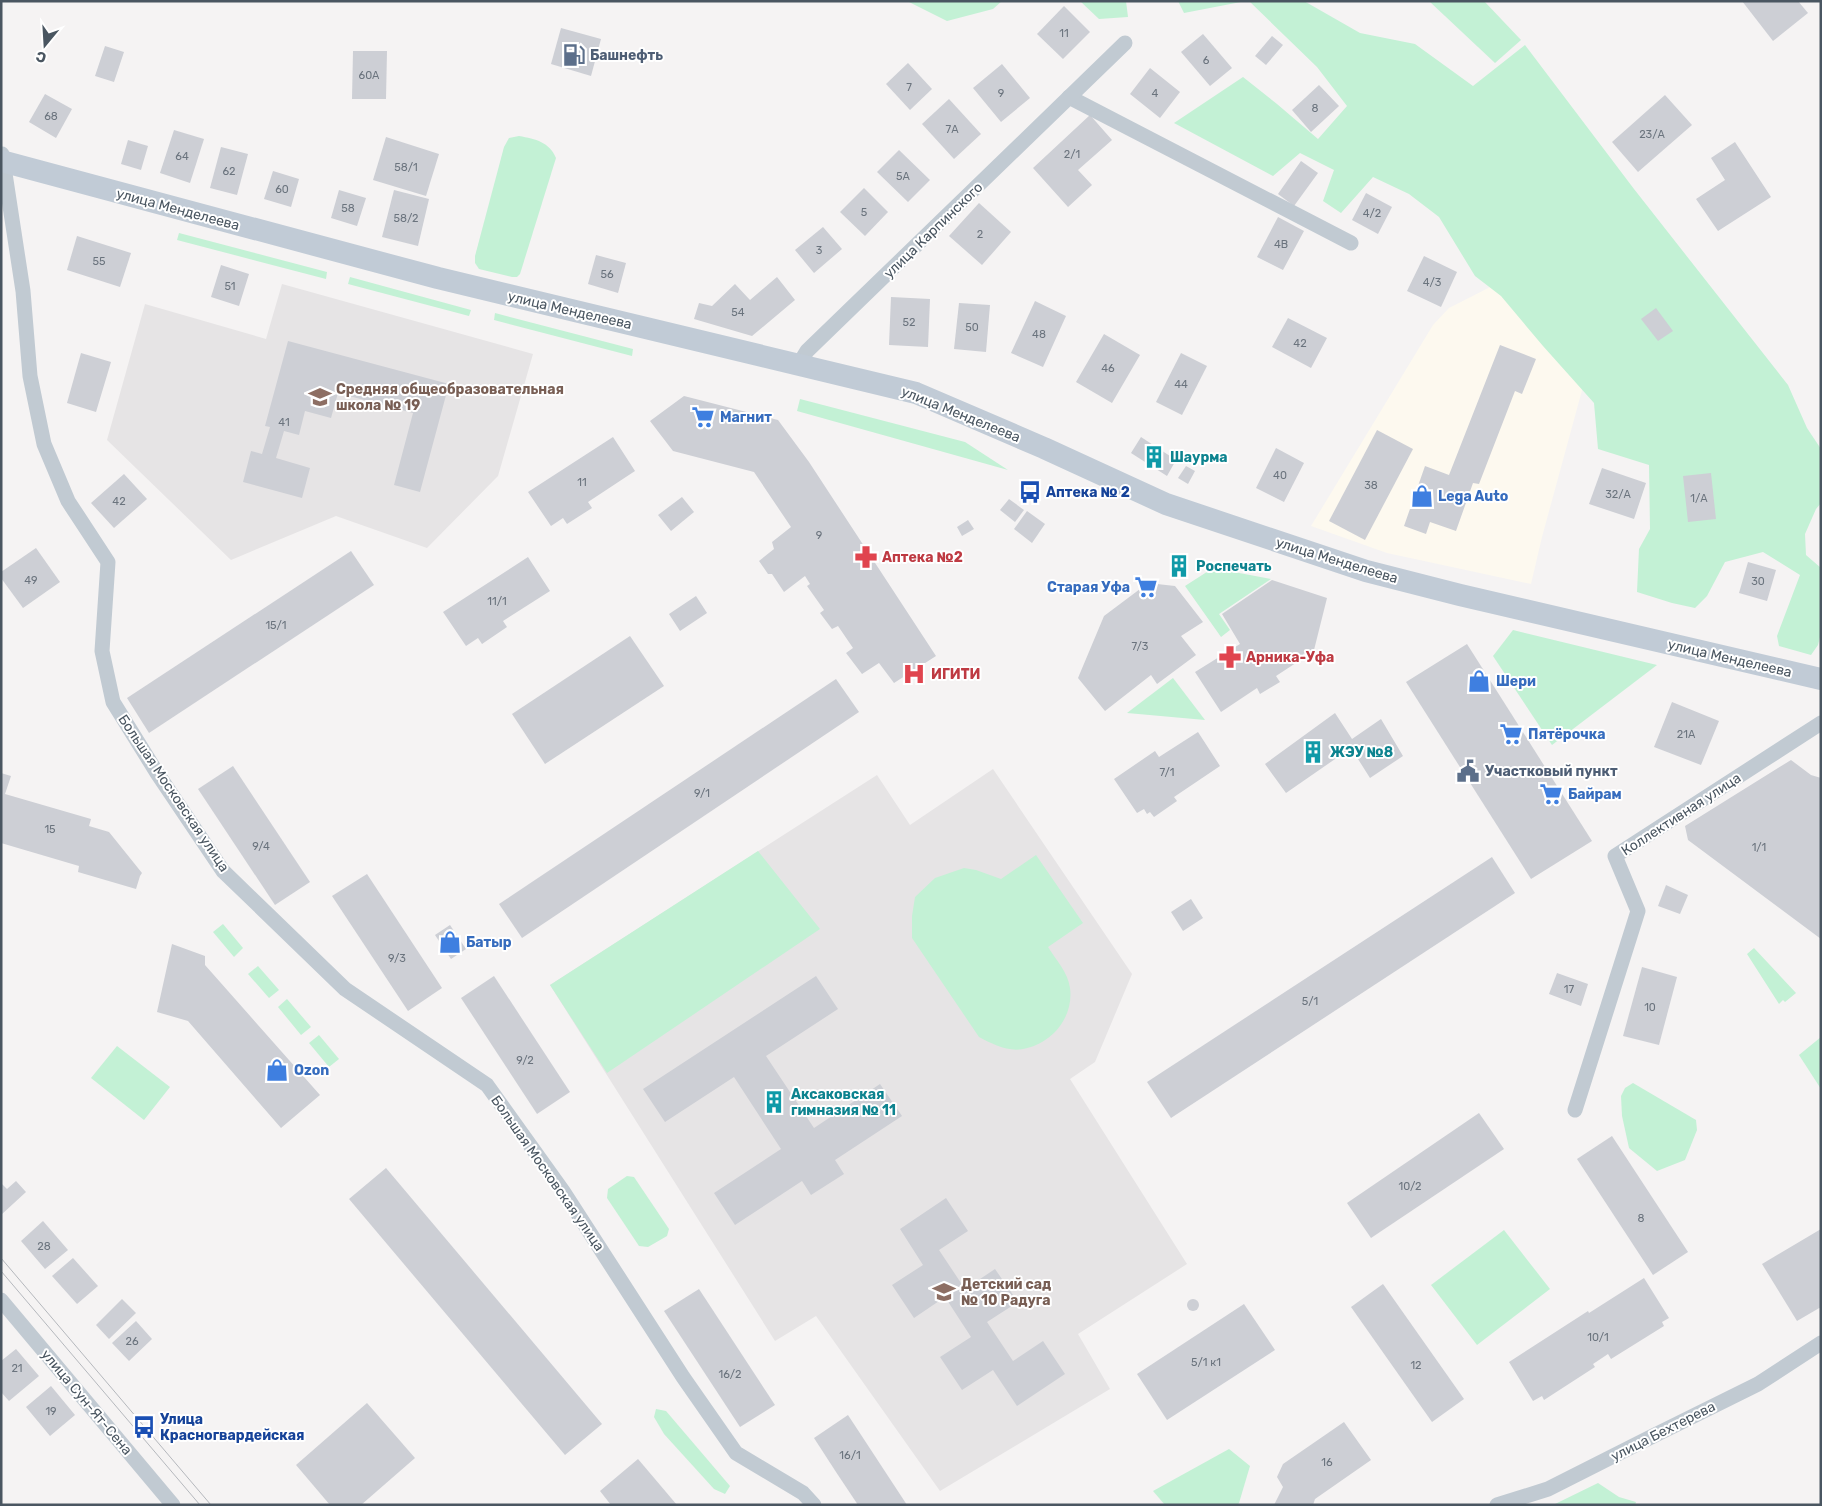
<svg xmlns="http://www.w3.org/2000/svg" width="1822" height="1506" font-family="Rubik,sans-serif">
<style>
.commercial{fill:#fdf9ef}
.education{fill:#e6e4e5}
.green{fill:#c3f1d5}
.building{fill:#cdcfd5}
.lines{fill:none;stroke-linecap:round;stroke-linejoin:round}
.street{stroke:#c1cad2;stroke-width:15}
.secondary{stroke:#c1cbd6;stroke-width:22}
.tram{stroke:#b5b8bd;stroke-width:1}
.labels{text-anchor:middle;stroke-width:4;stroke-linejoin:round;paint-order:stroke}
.number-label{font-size:11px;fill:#6b747e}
.service-label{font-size:14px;font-weight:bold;fill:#4e5e75;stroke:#fff;text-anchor:start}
.street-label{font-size:14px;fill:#4a5661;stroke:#fff}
.education-label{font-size:14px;font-weight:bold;fill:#785e54;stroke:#fff;text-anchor:start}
.shop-label{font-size:14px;font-weight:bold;fill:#366cbe;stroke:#fff;text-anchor:start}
.culture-label{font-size:14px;font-weight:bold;fill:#0d838f;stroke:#fff;text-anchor:start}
.transit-label{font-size:14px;font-weight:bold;fill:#164399;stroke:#fff;text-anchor:start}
.health-label{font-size:14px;font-weight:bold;fill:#be3a42;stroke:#fff;text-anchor:start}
</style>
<rect width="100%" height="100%" fill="#f5f3f3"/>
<polygon class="commercial" points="1508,278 1590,361 1542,537 1531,584 1387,553 1311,526 1433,325 1449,308"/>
<g class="education">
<polygon points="282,284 533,354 498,476 427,548 336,516 231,560 107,440 145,304 266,339"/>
<polygon points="993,769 1132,974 1095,1062 1070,1079 1187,1264 1078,1334 1110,1389 940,1491 816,1316 775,1341 550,985 877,775 910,825"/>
</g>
<g class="green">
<polygon points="907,1 1002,1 993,9 947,21"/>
<polygon points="1080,1 1126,1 1128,17 1099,19"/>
<polygon points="1178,1 1246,1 1184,13"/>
<polygon points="1249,1 1304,1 1360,33 1415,44 1473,86 1525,45 1634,189 1788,385 1807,428 1821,449 1821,503 1816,509 1805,534 1806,555 1821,568 1821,633 1818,645 1811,655 1779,646 1777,636 1800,575 1763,552 1725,562 1707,596 1695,608 1672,603 1637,592 1639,549 1650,529 1649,465 1598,449 1594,403 1543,346 1501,296 1475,276 1439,217 1409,194 1373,177 1341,213 1323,201 1334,170 1300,153 1273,176 1174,123 1243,77 1277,104 1318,139 1347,106 1317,67"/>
<polygon points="1429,1 1484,1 1521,40 1495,63"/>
<path d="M519 136C536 139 549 142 556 158L520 274 517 277H512L479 269 475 263V256L504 147 509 138Z"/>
<polygon points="179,233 327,272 326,279 177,240"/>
<polygon points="350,277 471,310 469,316 348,284"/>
<polygon points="495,313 633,349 632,356 494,320"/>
<polygon points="800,399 965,442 1008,470 797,411"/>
<polygon points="1213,568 1271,579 1219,614 1230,630 1221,637 1185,586"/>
<polygon points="1513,630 1657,665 1552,745 1493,656"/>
<polygon points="1173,678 1205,720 1127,713"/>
<polygon points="758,851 820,929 607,1073 550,985"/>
<path d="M1036 855 1083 923 1048 947C1056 960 1068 972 1070 988 1074 1017 1052 1044 1023 1049 1008 1052 992 1044 979 1037L912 938V916L915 897 935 878 964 868 976 870 1001 879Z"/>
<polygon points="223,924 243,948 234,957 213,932"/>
<polygon points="1754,948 1796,993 1785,1002 1783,1000 1779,1004 1747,954"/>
<polygon points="258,966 279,990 269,998 248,974"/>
<polygon points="287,999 311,1027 301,1035 278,1007"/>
<polygon points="319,1035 339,1059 329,1067 309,1043"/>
<polygon points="1821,1037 1821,1089 1799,1055"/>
<polygon points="117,1046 170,1087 144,1120 91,1078"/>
<polygon points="1633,1083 1696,1120 1697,1130 1685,1160 1657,1171 1629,1148 1622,1116 1621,1096 1625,1088"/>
<polygon points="627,1176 634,1177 669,1229 667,1236 648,1247 639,1246 607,1198 608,1189"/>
<polygon points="1504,1230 1550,1289 1477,1345 1431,1285"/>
<polygon points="656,1409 666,1411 730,1486 725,1494 714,1489 664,1434 654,1417"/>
<polygon points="1229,1449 1250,1466 1239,1503 1237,1505 1165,1505 1153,1491"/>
<polygon points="1598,1483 1619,1497 1636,1502 1635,1505 1553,1505"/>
</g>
<g class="building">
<polygon points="1742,1 1798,1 1808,13 1773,41"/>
<polygon points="1064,6 1090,32 1063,59 1037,34"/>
<polygon points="561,28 601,39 591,76 551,64"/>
<polygon points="1203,34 1232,68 1210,86 1181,52"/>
<polygon points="1272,36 1283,45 1266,65 1255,56"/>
<polygon points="105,46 124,52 114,82 95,76"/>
<polygon points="353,51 387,51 386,99 352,99"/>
<polygon points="908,63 932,89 910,110 886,84"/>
<polygon points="1002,64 1030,98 1001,122 973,88"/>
<polygon points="1150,68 1180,92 1160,118 1130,94"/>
<polygon points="1319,85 1339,106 1311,132 1292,110"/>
<polygon points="45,94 72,109 56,138 29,122"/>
<polygon points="1665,95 1692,125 1638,172 1612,142"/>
<polygon points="949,99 981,134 954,159 922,124"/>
<polygon points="1090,115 1112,140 1078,170 1092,185 1068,207 1033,168"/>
<polygon points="174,130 204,139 190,183 160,173"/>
<polygon points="386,137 439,154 426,196 373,180"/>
<polygon points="128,140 148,146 141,170 121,164"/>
<polygon points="1735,142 1771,197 1718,231 1696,199 1725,180 1711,158"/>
<polygon points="221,147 248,154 237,195 210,188"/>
<polygon points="899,150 930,180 908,202 877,172"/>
<polygon points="1301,161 1318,173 1294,206 1278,194"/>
<polygon points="273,171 299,179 291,207 264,199"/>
<polygon points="864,188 888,212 865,236 840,212"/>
<polygon points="339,190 366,198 357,226 331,218"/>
<polygon points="394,190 429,199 418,246 382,237"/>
<polygon points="1366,193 1392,207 1378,234 1352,220"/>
<polygon points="979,203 1011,232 982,265 949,236"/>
<polygon points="1278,217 1304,231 1283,270 1257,257"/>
<polygon points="823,227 842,249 814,273 795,250"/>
<polygon points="77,236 131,253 120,287 67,270"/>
<polygon points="596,255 626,263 618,293 588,284"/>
<polygon points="1424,256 1457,272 1441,307 1407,291"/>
<polygon points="221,265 249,274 239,306 211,297"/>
<polygon points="777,277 795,300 752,336 694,319 699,303 712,306 735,284 750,300"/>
<polygon points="891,297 930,299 928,347 889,345"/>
<polygon points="1035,301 1066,316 1043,367 1011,353"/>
<polygon points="959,303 990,305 986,352 954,349"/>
<polygon points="1656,308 1673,331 1658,341 1641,319"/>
<polygon points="1288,318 1327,338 1311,368 1272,347"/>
<polygon points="1104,334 1140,355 1112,403 1076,382"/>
<polygon points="288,341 449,384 420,492 394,485 413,413 338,393 331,418 305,411 299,435 284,431 276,458 310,468 302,498 243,482 251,451 262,454 270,427 265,426"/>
<polygon points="1500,345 1536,359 1522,394 1515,391 1479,484 1473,483 1456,531 1430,522 1426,534 1404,526 1425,466 1449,475"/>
<polygon points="81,353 111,362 96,412 67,403"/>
<polygon points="1181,353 1207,366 1182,415 1156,402"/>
<polygon points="684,396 778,420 809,462 936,656 894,683 879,663 862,674 846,653 853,648 838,626 832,629 820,613 824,610 807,586 810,584 805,576 784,592 772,574 768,574 759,561 774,549 772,542 791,527 754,472 673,451 650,421"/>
<polygon points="1377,430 1413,449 1365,540 1329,521"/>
<polygon points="613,437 635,471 588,502 592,508 567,524 563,518 551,526 528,492"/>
<polygon points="1141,437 1176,460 1167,476 1131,453"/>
<polygon points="1276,448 1304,463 1284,502 1256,488"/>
<polygon points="1186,466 1195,471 1188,484 1178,478"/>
<polygon points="1602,468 1646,483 1634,519 1589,504"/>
<polygon points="1711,473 1716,519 1688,522 1683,476"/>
<polygon points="124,474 147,499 114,528 91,503"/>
<polygon points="682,497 694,512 671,531 658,515"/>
<polygon points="1009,499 1024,510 1015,522 1000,510"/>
<polygon points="1027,511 1045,524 1032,543 1014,529"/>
<polygon points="968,520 974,529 962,536 957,527"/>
<polygon points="36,548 60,582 23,608 1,578 1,572"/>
<polygon points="351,551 374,585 149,733 127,698"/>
<polygon points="528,557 550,591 503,621 507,627 482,644 478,638 466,646 443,612"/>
<polygon points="1182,559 1187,566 1176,574 1171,566"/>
<polygon points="1748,562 1776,570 1767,601 1739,593"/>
<polygon points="1272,580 1327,598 1314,650 1303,654 1305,657 1276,676 1280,682 1260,694 1257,688 1221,712 1195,672 1240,644 1222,614"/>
<polygon points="1148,583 1175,586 1203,622 1181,636 1196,655 1157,684 1151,675 1105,711 1078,678 1104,616"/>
<polygon points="696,596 707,613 680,631 669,614"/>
<polygon points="630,636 664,686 545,764 512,714"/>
<polygon points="1467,644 1592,841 1531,879 1406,682"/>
<polygon points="836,679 859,712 522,938 499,904"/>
<polygon points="1672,702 1719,721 1701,765 1654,747"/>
<polygon points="1335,713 1352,739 1381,719 1403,756 1370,778 1351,748 1286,793 1265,764"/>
<polygon points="1198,732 1220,766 1174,797 1177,801 1154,817 1150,812 1147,814 1144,809 1137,813 1114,779 1155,751 1159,757"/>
<polygon points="1791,760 1811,775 1821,778 1821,939 1688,840 1685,826"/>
<polygon points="233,766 310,882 275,905 198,789"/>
<polygon points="1,773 11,776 5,794 91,819 89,826 109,832 142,873 140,876 136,889 78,872 79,866 1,843"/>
<polygon points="1492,857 1515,893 1171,1118 1147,1082"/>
<polygon points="367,874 442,988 408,1011 332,896"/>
<polygon points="1666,885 1688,895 1680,914 1658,906"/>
<polygon points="1191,899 1203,918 1183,931 1171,912"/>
<polygon points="450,925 466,949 451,959 435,935"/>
<polygon points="172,944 205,956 205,965 320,1095 281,1128 188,1021 157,1012"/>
<polygon points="1642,967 1677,977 1659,1045 1623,1036"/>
<polygon points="1557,973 1588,984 1581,1006 1549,994"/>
<polygon points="494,976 570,1092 537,1114 461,998"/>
<polygon points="816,976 838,1009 766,1056 814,1128 880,1084 902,1116 835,1160 844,1174 811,1195 802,1181 735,1225 714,1193 781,1149 734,1077 665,1122 643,1089"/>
<polygon points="1479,1113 1504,1149 1371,1238 1347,1203"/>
<polygon points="1612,1136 1688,1252 1653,1275 1577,1159"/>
<polygon points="386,1168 602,1424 565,1455 349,1199"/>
<polygon points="16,1181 26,1192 1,1215 1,1183 7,1189"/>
<polygon points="946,1198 968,1231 939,1250 965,1289 995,1269 1018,1302 987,1322 1013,1361 1043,1341 1065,1374 1017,1406 993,1370 962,1390 940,1357 971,1337 945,1297 914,1318 892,1285 923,1265 900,1229"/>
<polygon points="43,1221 68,1250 45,1269 21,1241"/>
<polygon points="1821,1229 1821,1307 1797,1321 1762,1264"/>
<polygon points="73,1258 98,1286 77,1304 52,1276"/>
<polygon points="1644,1278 1669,1318 1662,1322 1664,1326 1611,1359 1608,1354 1593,1364 1595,1367 1544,1400 1542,1396 1533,1401 1509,1362 1588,1311 1589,1313"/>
<polygon points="1383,1284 1464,1399 1432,1422 1351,1307"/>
<polygon points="699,1289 775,1405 740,1427 664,1311"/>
<circle cx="1193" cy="1305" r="6"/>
<polygon points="122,1299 136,1313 109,1339 96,1325"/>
<polygon points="1244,1304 1275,1350 1167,1420 1137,1374"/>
<polygon points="136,1321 152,1339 129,1361 112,1343"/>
<polygon points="16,1349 39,1376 9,1401 1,1392 1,1361"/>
<polygon points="51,1386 75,1415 50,1436 26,1407"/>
<polygon points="367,1403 415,1458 361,1505 330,1505 296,1465"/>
<polygon points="848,1415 907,1505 858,1505 836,1472 814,1438"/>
<polygon points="1344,1422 1371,1460 1315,1499 1313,1505 1274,1505 1283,1487 1277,1477 1283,1464"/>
<polygon points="638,1459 677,1505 611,1505 600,1491"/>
</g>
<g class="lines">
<g class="street">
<polyline points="1069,97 1351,243"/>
<polyline points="2,154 23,291 30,376 44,444 68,501 108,562 102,651 113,702 157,773 223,871 345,989 487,1085 563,1191 683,1377 736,1453 803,1493 814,1505"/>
<polyline points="799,364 807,351 1125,43"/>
<polyline points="1575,1110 1638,911 1615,856 1821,723"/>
<polyline points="1,1300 173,1505"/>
<polyline points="1497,1505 1548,1489 1647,1439 1758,1384 1821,1343"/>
</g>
<polyline class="secondary" points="1,161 438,278 916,393 1044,448 1166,504 1366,571 1460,595 1821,679"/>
<g class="tram">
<polyline points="1,1258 211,1505"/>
<polyline points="1,1271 200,1505"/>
</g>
</g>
<defs>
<symbol id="fuel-bare" viewBox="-9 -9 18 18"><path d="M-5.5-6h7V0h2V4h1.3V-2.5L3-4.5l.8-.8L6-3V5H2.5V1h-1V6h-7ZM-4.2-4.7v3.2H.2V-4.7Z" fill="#5c6f8a" stroke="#fff" stroke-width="2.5" paint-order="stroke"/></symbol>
<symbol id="school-bare" viewBox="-9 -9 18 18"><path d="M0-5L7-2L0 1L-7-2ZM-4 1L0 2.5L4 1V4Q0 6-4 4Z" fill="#8d6e63" stroke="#fff" stroke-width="2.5" paint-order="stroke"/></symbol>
<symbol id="supermarket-bare" viewBox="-9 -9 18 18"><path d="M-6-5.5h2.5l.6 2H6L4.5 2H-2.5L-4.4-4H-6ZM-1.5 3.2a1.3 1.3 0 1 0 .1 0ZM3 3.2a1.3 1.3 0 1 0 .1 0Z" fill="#3f7fe0" stroke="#fff" stroke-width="2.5" paint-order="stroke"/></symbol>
<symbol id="building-bare" viewBox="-9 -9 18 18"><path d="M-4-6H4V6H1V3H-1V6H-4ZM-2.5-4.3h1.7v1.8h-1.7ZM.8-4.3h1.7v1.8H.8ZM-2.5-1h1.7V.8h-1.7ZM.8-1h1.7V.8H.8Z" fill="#0f9aa8" stroke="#fff" stroke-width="2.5" paint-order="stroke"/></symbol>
<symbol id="bus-bare" viewBox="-9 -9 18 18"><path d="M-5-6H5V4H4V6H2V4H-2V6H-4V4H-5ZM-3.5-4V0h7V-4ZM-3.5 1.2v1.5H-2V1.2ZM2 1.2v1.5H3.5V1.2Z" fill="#1a4fb4" stroke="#fff" stroke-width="2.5" paint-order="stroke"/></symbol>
<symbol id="shop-bare" viewBox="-9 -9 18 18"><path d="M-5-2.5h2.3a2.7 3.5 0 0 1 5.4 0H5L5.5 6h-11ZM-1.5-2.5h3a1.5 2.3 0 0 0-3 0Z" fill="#3f7fe0" stroke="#fff" stroke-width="2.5" paint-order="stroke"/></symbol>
<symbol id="pharmacy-bare" viewBox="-9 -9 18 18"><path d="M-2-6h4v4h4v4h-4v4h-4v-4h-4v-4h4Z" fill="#e0444e" stroke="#fff" stroke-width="2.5" paint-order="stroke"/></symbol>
<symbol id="hospital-bare" viewBox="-9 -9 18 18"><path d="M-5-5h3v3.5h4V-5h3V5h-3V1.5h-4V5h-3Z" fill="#e0444e" stroke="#fff" stroke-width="2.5" paint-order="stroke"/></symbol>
<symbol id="civic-bare" viewBox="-9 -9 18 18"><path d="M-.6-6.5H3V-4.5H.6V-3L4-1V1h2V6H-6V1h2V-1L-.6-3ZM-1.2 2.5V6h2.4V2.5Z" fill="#5c6f8a" stroke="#fff" stroke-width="2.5" paint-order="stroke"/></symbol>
</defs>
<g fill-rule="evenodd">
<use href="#fuel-bare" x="558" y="39" width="32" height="32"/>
<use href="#school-bare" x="304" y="381" width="32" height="32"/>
<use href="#supermarket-bare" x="687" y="401" width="32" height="32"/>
<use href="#building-bare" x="1138" y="441" width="32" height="32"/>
<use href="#bus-bare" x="1014" y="476" width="32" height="32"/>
<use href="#shop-bare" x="1406" y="480" width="32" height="32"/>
<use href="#pharmacy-bare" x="850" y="541" width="32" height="32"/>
<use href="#building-bare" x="1163" y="550" width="32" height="32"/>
<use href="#supermarket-bare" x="1130" y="571" width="32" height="32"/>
<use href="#pharmacy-bare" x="1214" y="641" width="32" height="32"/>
<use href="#hospital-bare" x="898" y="658" width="32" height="32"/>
<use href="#shop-bare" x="1463" y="665" width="32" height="32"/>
<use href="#supermarket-bare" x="1495" y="718" width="32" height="32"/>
<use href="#building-bare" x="1297" y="736" width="32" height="32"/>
<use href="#civic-bare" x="1452" y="755" width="32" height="32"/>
<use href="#supermarket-bare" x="1535" y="778" width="32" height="32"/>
<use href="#shop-bare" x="434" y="926" width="32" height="32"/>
<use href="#shop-bare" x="261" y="1054" width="32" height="32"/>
<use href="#building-bare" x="758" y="1086" width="32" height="32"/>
<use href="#school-bare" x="928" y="1276" width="32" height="32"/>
<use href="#bus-bare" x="128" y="1411" width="32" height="32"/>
</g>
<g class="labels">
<g class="number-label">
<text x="1064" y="37">11</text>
<text x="1206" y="64">6</text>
<text x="369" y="79">60А</text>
<text x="909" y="91">7</text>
<text x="1001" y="97">9</text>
<text x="1155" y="97">4</text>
<text x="1315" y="112">8</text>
<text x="51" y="120">68</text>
<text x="952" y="133">7А</text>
<text x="1652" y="138">23/А</text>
<text x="1072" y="158">2/1</text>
<text x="182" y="160">64</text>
<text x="406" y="171">58/1</text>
<text x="229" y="175">62</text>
<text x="903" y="180">5А</text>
<text x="282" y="193">60</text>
<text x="348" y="212">58</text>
<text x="864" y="216">5</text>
<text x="1372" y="217">4/2</text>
<text x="406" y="222">58/2</text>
<text x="980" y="238">2</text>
<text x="1281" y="248">4В</text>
<text x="819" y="254">3</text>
<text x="99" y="265">55</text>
<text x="607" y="278">56</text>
<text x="1432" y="286">4/3</text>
<text x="230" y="290">51</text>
<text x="738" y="316">54</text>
<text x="909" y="326">52</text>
<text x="972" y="331">50</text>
<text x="1039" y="338">48</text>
<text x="1300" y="347">42</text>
<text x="1108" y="372">46</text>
<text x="1181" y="388">44</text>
<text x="284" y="426">41</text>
<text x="1280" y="479">40</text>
<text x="582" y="486">11</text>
<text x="1371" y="489">38</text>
<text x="1618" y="498">32/А</text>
<text x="1699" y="502">1/А</text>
<text x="119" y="505">42</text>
<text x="819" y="539">9</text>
<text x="31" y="584">49</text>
<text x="1758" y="585">30</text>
<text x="497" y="605">11/1</text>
<text x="276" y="629">15/1</text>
<text x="1140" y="650">7/3</text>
<text x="1686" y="738">21А</text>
<text x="1167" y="776">7/1</text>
<text x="702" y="797">9/1</text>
<text x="50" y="833">15</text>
<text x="261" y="850">9/4</text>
<text x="1759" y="851">1/1</text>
<text x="397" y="962">9/3</text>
<text x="1569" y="993">17</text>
<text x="1310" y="1005">5/1</text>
<text x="1650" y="1011">10</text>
<text x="525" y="1064">9/2</text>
<text x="1410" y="1190">10/2</text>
<text x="1641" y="1222">8</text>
<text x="44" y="1250">28</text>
<text x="1598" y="1341">10/1</text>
<text x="132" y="1345">26</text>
<text x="1206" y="1366">5/1 к1</text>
<text x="1416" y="1369">12</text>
<text x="17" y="1372">21</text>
<text x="730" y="1378">16/2</text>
<text x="51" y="1415">19</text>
<text x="850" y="1459">16/1</text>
<text x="1327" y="1466">16</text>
</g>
<g class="service-label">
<text x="590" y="60">Башнефть</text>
<text x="1485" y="776">Участковый пункт</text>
</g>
<g class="street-label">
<text transform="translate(178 209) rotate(15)" y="5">улица Менделеева</text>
<text transform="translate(933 230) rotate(-44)" y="5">улица Карпинского</text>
<text transform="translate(570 310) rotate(13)" y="5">улица Менделеева</text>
<text transform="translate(961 414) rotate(22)" y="5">улица Менделеева</text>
<text transform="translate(1337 560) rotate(17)" y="5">улица Менделеева</text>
<text transform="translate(1730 658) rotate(13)" y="5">улица Менделеева</text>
<text transform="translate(174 793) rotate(56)" y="5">Большая Московская улица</text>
<text transform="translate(1681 814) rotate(-33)" y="5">Коллективная улица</text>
<text transform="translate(548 1173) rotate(55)" y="5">Большая Московская улица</text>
<text transform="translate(87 1402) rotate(50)" y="5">улица Сун-Ят-Сена</text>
<text transform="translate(1663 1431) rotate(-27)" y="5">улица Бехтерева</text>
</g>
<g class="education-label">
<text x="336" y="394">Средняя общеобразовательная<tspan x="336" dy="16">школа № 19</tspan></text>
<text x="961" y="1289">Детский сад<tspan x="961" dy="16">№ 10 Радуга</tspan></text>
</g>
<g class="shop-label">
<text x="720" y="422">Магнит</text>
<text x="1438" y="501">Lega Auto</text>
<text x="1130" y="592" text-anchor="end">Старая Уфа</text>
<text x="1496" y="686">Шери</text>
<text x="1528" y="739">Пятёрочка</text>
<text x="1568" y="799">Байрам</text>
<text x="466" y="947">Батыр</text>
<text x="294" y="1075">Ozon</text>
</g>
<g class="culture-label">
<text x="1170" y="462">Шаурма</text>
<text x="1196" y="571">Роспечать</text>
<text x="1330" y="757">ЖЭУ №8</text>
<text x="791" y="1099">Аксаковская<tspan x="791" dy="16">гимназия № 11</tspan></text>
</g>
<g class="transit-label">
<text x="1046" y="497">Аптека № 2</text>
<text x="160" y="1424">Улица<tspan x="160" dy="16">Красногвардейская</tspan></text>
</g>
<g class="health-label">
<text x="882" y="562">Аптека №2</text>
<text x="1246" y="662">Арника-Уфа</text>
<text x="931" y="679">ИГИТИ</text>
</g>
</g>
<rect width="1822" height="1506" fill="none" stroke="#4a5661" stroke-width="5"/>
<g transform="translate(45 45) rotate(198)" stroke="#ffffff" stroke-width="4" paint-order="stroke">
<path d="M0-4L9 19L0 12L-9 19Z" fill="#4a5661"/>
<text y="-8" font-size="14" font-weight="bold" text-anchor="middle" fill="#4a5661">С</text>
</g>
</svg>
